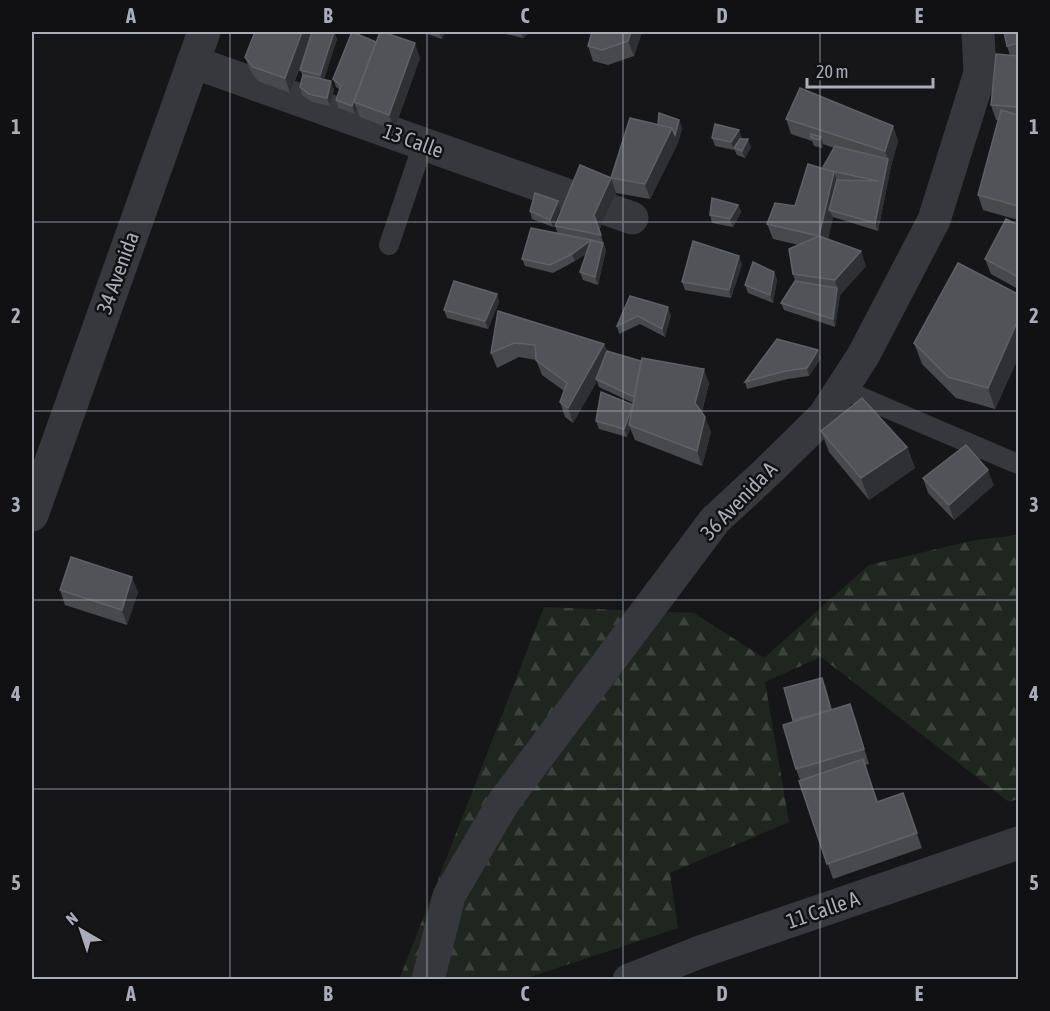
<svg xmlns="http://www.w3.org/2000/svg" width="1050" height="1011" font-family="'Asap Condensed',sans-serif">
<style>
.forest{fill:url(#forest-firs)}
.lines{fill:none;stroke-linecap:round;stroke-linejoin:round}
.lane{stroke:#37383d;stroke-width:20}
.street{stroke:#37383d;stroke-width:33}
.wall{fill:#47494d}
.shaded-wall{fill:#2f3033}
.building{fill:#525359;stroke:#5f6168;stroke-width:1.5}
.grid{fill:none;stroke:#a8adb8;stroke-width:1.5;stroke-opacity:0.55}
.labels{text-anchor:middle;stroke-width:5;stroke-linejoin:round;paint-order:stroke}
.street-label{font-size:21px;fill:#a8adb8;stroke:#111113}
.neatline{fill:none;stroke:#a8adb8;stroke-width:2}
.grid-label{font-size:20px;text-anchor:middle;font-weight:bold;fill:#a8adb8}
</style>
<defs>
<pattern id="forest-firs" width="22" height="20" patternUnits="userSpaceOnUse" patternTransform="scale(1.5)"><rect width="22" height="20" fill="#1e261f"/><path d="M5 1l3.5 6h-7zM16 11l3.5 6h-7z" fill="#3c433d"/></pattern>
</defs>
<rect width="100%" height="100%" fill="#161618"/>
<polygon class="forest" points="1018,535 1018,799 1009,802 821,657 765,682 789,822 670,873 678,928 524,979 399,980 544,607 694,613 764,658 869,565 975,540"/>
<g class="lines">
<g class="lane">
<polyline points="389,245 423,144"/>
<polyline points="842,389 1018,464"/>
</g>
<g class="street">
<polyline points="193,62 632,218"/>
<polyline points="32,515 204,32"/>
<polyline points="428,980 449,896 503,803 715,520 767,472 824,416 863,356 934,220 980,73 978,32"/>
<polyline points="629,980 700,952 1018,843"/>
</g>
</g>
<g class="wall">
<polygon points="334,32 337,39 324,79 334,89 330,106 312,102 302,95 300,87 303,76 300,70 306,52 290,93 258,81 251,72 245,57"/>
<polygon points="421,32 445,32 442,39"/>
<polygon points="497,32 530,32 523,38"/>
<polygon points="642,32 634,56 608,65 593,61 588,46"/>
<polygon points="1018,32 1018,220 983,210 978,195 998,120 996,120 991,105 1010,55 1007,46"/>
<polygon points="420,58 394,130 360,117 357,109 355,114 338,108 336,100 340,90 336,87 333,79"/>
<polygon points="786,119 893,126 898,141 891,166 878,231 833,217 828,239 866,266 840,295 835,327 784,310 781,303 795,281 793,274 799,245 773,239 767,224 795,206 823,169 834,148 823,144 822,148 814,146 812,141 791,134"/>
<polygon points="679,120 682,128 678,143 650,199 616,193 599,230 606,250 598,285 583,280 580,272 587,253 575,261 553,273 525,266 522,259 558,234 555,226 611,178 658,125"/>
<polygon points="739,130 741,139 751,147 745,158 737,155 734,149 734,150 715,146 712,138"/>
<polygon points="738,205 741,212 733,227 712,223 710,215"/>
<polygon points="560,209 553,227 532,219 530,211"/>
<polygon points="1018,225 1018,289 991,274 985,259"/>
<polygon points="742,264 731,298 685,290 682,282"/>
<polygon points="774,272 777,280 773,303 748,293 745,285"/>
<polygon points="497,294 499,302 488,329 447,318 444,310"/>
<polygon points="1018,294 1018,358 995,409 956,398 922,364 914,343"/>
<polygon points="630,296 671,315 665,337 640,324 619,334 617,326"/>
<polygon points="498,311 604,344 607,351 709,383 702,412 705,417 711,432 702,466 635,440 630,428 627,437 599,429 596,421 633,405 633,403 599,387 597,381 573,423 565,417 560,402 564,391 542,375 536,360 519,357 497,368 491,353"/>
<polygon points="818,350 821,358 809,376 788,379 747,389 745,382"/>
<polygon points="821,431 907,447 915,468 869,500 829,452"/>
<polygon points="923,478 994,485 954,520 928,493"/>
<polygon points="60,590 138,592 127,625 65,605"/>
<polygon points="825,685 832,710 850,704 869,764 865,765 878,802 903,793 922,848 833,879 799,781 800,780 796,769 793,722 784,688"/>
</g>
<g class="shaded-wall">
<polygon points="302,32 313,32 290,93 285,78"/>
<polygon points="334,32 337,39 323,83 320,75"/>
<polygon points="439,32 445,32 442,39"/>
<polygon points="521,32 530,32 523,38"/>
<polygon points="631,32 642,32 634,56 628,41"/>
<polygon points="378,42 354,102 357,109 355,114 352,106"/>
<polygon points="415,43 420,58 394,130 389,115"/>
<polygon points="331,81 334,89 330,106 327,98"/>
<polygon points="679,120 682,128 678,143 650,199 645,184 672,128"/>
<polygon points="893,126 898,141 891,166 878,231 875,223 888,159 885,151"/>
<polygon points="739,130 742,138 734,150 731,142"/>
<polygon points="821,137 823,144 822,148 820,140"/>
<polygon points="748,139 751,147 745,158 742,151"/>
<polygon points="834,172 839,187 829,210 833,217 825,251 819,236"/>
<polygon points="611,178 616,193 599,230 606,250 598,285 595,277 603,243 594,215"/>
<polygon points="558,201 560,209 553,227 550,220"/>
<polygon points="738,205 741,212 733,227 730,219"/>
<polygon points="591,240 593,248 575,261 572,254"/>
<polygon points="861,251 866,266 840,295 835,327 833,319 837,288 835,280"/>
<polygon points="739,256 742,264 731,298 729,290"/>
<polygon points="774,272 777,280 773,303 770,295"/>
<polygon points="497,294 499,302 488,329 485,321"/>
<polygon points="668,307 671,315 665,337 662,329"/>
<polygon points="1018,320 1018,358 995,409 988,388"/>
<polygon points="604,344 610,359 596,379 597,381 573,423 568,408"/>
<polygon points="818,350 821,358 809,376 807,368"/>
<polygon points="704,369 709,383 700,418 695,403"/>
<polygon points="634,405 629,425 630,428 627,437 624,429"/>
<polygon points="705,417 711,432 702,466 697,451"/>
<polygon points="907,447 915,468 869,500 861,478"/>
<polygon points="988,470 994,485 954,520 949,505"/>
<polygon points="132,577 138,592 127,625 122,610"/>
<polygon points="850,704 856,719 869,764 864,749"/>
</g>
<g class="building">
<polygon points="255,32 302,32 285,78 253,67 245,57"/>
<polygon points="312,32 334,32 320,75 300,70"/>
<polygon points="352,32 376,42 352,106 336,100 341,86 333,79"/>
<polygon points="380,32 383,32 415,43 389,115 354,102"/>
<polygon points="592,32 631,32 628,41 602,50 588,46"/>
<polygon points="1004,32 1018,32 1018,43 1007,46"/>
<polygon points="996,54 1018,56 1018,107 991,105"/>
<polygon points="303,75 331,81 327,98 309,94 300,87"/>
<polygon points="800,88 893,126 885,151 786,119"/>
<polygon points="1001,110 1018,115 1018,206 978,195"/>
<polygon points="659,113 679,120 675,135 672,128 658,125"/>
<polygon points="630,118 672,128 645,184 611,178"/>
<polygon points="715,124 739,130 731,142 712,138"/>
<polygon points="811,134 821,137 820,140 811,138"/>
<polygon points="740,139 748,139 742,151 734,148"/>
<polygon points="835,146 888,159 875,223 829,210 837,180 878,181 822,169"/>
<polygon points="808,164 834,172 819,236 767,224 775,203 795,206"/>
<polygon points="580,165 611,178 594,215 601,235 555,226"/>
<polygon points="535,193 558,201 550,220 530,211"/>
<polygon points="712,198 738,205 730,219 710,215"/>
<polygon points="1006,219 1018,225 1018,277 985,259"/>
<polygon points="531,228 591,240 572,254 550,265 522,259"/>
<polygon points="819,236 861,251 835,280 793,274 789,249"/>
<polygon points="591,240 603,243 595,277 580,272"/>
<polygon points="693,241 739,256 729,290 682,282"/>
<polygon points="753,262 774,272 770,295 745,285"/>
<polygon points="958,263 1018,294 1018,320 988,388 948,377 914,343"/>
<polygon points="454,281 497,294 485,321 444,310"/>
<polygon points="795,281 837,288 833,319 781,303"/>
<polygon points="630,296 668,307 662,329 638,316 617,326"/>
<polygon points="498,311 604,344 568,408 560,402 567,383 536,360 535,345 514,343 491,353"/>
<polygon points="777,339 818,350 807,368 785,371 745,382"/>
<polygon points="607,351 641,361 634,397 596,379"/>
<polygon points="642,358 704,369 695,403 705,417 697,451 629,425"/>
<polygon points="601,392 633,405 624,429 596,421"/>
<polygon points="862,398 907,447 861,478 821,431"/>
<polygon points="966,445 988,470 949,505 923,478"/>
<polygon points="71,557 132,577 122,610 60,590"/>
<polygon points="822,678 831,710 793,720 784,688"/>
<polygon points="850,704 864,749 796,769 783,725"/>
<polygon points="863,759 877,802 903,793 917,833 827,864 799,781"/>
</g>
<path class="grid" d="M230 32V980M427 32V980M623 32V980M820 32V980M32 222H1018M32 411H1018M32 600H1018M32 789H1018"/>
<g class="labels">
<g class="street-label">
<text transform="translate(413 141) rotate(20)" y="7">13 Calle</text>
<text transform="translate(118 273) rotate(-70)" y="7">34 Avenida</text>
<text transform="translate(739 501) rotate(-46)" y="7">36 Avenida A</text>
<text transform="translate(823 910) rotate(-19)" y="7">11 Calle A</text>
</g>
</g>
<rect width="1050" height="1011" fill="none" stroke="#111113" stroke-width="66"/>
<g transform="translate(81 930) rotate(321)" stroke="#111113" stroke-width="4.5" paint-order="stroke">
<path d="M0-4.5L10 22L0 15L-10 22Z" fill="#a8adb8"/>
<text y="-9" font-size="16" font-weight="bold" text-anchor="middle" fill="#a8adb8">N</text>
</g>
<path d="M807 78v9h126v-9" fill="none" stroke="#a8adb8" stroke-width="3"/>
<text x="816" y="78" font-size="18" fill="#a8adb8" stroke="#111113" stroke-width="4.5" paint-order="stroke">20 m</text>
<rect x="33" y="33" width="984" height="945" class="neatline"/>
<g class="grid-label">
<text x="131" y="23">A</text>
<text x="328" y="23">B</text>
<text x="525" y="23">C</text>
<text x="722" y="23">D</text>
<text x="919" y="23">E</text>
<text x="16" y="134">1</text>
<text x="1034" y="134">1</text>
<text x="16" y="323">2</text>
<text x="1034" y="323">2</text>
<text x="16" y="512">3</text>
<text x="1034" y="512">3</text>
<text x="16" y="701">4</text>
<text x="1034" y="701">4</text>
<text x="16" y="890">5</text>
<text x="1034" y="890">5</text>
<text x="131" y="1001">A</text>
<text x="328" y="1001">B</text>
<text x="525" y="1001">C</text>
<text x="722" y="1001">D</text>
<text x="919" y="1001">E</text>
</g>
</svg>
